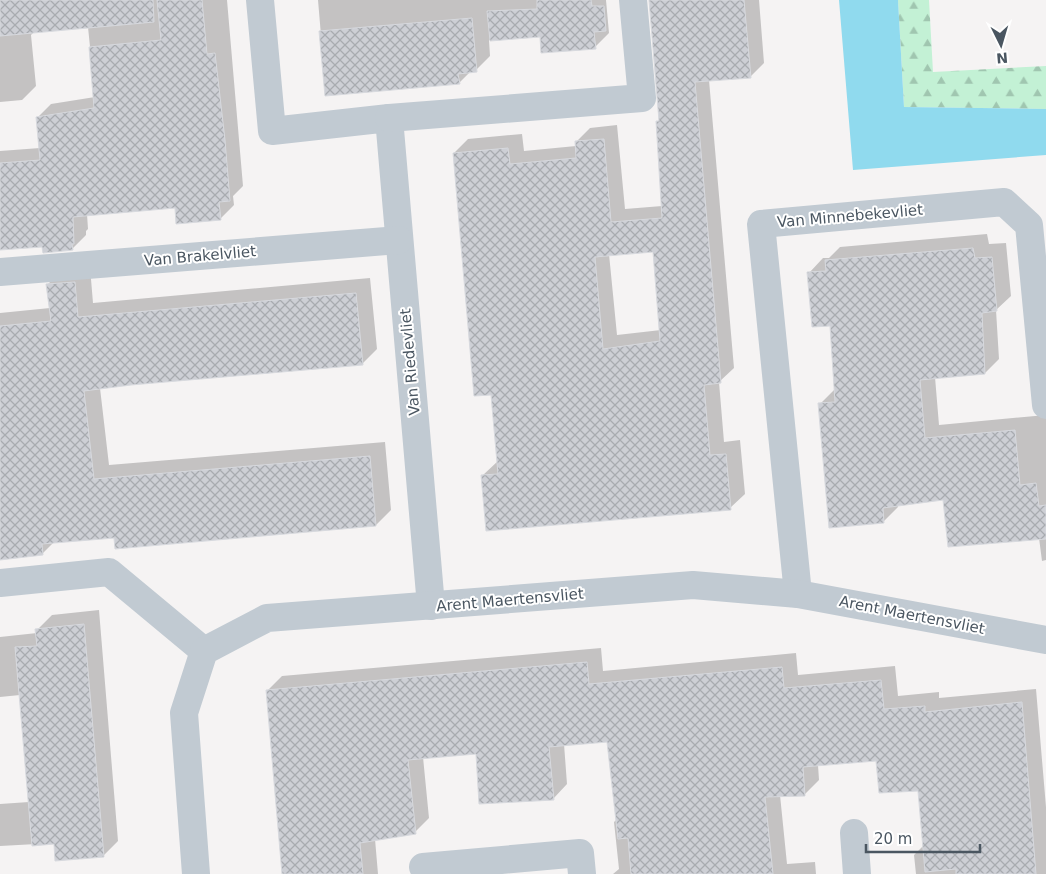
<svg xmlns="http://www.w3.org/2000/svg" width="1046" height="874" font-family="'DejaVu Sans',sans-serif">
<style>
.forest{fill:url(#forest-firs)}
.water{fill:#90daee}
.shadow{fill:#0003;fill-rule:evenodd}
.building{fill:url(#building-cross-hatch);stroke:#d7d9de;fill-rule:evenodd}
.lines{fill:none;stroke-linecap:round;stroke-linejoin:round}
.minor{stroke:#c1cad2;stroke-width:28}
.labels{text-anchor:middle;stroke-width:4;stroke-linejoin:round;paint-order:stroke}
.street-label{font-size:15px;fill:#4a5661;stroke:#fff}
</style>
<defs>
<pattern id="forest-firs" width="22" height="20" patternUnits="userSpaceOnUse" patternTransform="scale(1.25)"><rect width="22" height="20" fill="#c3f1d5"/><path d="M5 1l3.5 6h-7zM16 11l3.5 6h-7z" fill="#a0c6b0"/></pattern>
<pattern id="building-cross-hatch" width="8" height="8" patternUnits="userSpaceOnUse" patternTransform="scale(1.25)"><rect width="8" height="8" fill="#cdcfd5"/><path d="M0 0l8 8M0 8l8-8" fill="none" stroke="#a8abb0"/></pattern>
</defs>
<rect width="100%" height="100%" fill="#f5f3f3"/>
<polygon class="forest" points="898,0 929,0 933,72 1046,66 1046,109 904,107"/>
<polygon class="water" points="839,0 898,0 904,107 1046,109 1046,155 853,170"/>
<g class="shadow">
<polygon points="0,0 227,0 243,186 233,196 234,205 220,219 176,207 87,214 88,229 86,231 86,235 72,249 43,245 0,249 0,151 40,148 37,118 51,104 95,97 88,27 35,31 31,35 36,86 22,100 0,102"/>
<polygon points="318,0 606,0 609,33 595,47 541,36 489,40 490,56 476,70 471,71 459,83 326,95"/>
<path d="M650 0H759L764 63 750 77 709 80 734 368 719 382 724 442 740 440 745 494 730 508 482 476 498 461 492 393 454 153 468 139 522 134 524 151 576 146V142L590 128 617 125 625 209 662 206 657 122 661 118ZM654 250 661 330 617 335 609 254Z"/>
<polygon points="987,234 989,244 1006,243 1011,296 996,310 999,359 985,373 935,377 939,425 1046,415 1046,560 1042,561 1039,538 944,499 898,504 898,507 884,521 830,526 820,404 835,389 831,324 809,273 823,258 829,258 840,247"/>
<polygon points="90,267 93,303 370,278 377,349 362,364 131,384 100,388 109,465 385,442 391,510 376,525 115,536 54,542 42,554 0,558 0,313 50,308 48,284 62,270"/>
<polygon points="99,610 118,841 103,856 55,843 0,846 0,804 29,802 20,695 0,697 0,637 37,633 37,630 52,615"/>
<polygon points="601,648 603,671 796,653 798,675 895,666 898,696 939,692 939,698 1036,689 1046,807 1046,874 916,874 914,855 924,845 919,790 877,760 818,765 819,780 805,794 780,795 787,864 815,862 816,874 613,874 619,869 614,822 617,819 608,740 564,744 567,784 553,799 477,752 423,757 429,818 415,832 375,839 378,874 283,874 268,690 282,676"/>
</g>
<g class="building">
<polygon points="0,0 153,0 154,22 0,36"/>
<polygon points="157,0 202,0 207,54 215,53 225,140 230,201 219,202 221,220 176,224 175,208 73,217 74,244 72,244 73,250 43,253 42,247 0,250 0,163 40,160 36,117 94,108 89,47 161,40"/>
<polygon points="537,0 591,0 592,6 604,6 606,31 594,32 596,49 541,53 540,37 490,41 487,11 537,9"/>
<path d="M649 0H744L751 78 695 82 721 383 704 385 710 455 726 454 731 510 486 531 481 475 498 474 491 395 474 396 453 153 508 148 510 164 576 158 575 141 604 139 611 222 662 218 656 121H659ZM653 252 660 341 603 349 595 257Z"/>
<polygon points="472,18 477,72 458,74 460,84 325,96 319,31"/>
<polygon points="973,248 975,258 992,257 997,311 982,313 985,374 920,380 925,438 1015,430 1020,485 1036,483 1039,506 1046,505 1046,539 948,547 943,500 883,508 884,523 829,528 818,403 835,402 830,326 812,327 807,272 826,271 825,260"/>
<polygon points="75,282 78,317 356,293 363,365 131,385 84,391 94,479 370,456 376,526 115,549 114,538 42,544 43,555 0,560 0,326 51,321 46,284"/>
<polygon points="84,624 104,857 55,861 54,844 32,846 15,647 37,646 35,629"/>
<polygon points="587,662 589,684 782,667 784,688 881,680 884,709 925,706 925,712 1022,702 1036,874 956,874 956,869 925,872 918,791 879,793 876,761 803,767 805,796 765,797 773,874 631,874 628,838 618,839 607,742 549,747 554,800 479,804 476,754 408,760 416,834 360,843 363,874 282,874 266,690"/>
</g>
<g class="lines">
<g class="minor">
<polyline points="260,0 272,131 389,118 431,606"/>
<polyline points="389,118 642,98 633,0"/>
<polyline points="0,272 399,240"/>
<polyline points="0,583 109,572 204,651"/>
<polyline points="798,594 761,224 1004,202 1029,225 1046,405"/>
<polyline points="854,833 857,874"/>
<polyline points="423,867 580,853 582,874"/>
<polyline points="196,874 184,713 204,651 267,618 693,585 798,594 1046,640"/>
</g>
</g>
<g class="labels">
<g class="street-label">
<text transform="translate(850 216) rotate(-5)" y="5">Van Minnebekevliet</text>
<text transform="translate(200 256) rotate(-5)" y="5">Van Brakelvliet</text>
<text transform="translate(410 362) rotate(-95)" y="5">Van Riedevliet</text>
<text transform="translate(510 600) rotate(-5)" y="5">Arent Maertensvliet</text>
<text transform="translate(912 615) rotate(11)" y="5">Arent Maertensvliet</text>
</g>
</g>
<g transform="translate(1001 45) rotate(175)" stroke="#ffffff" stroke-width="4" paint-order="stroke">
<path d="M0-4L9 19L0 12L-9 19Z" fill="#4a5661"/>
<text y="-8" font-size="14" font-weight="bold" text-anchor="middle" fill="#4a5661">N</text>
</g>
<path d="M866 844v8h114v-8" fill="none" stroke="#4a5661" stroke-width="2.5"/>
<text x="874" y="844" font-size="15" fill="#4a5661" stroke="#ffffff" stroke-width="4" paint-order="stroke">20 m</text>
</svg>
